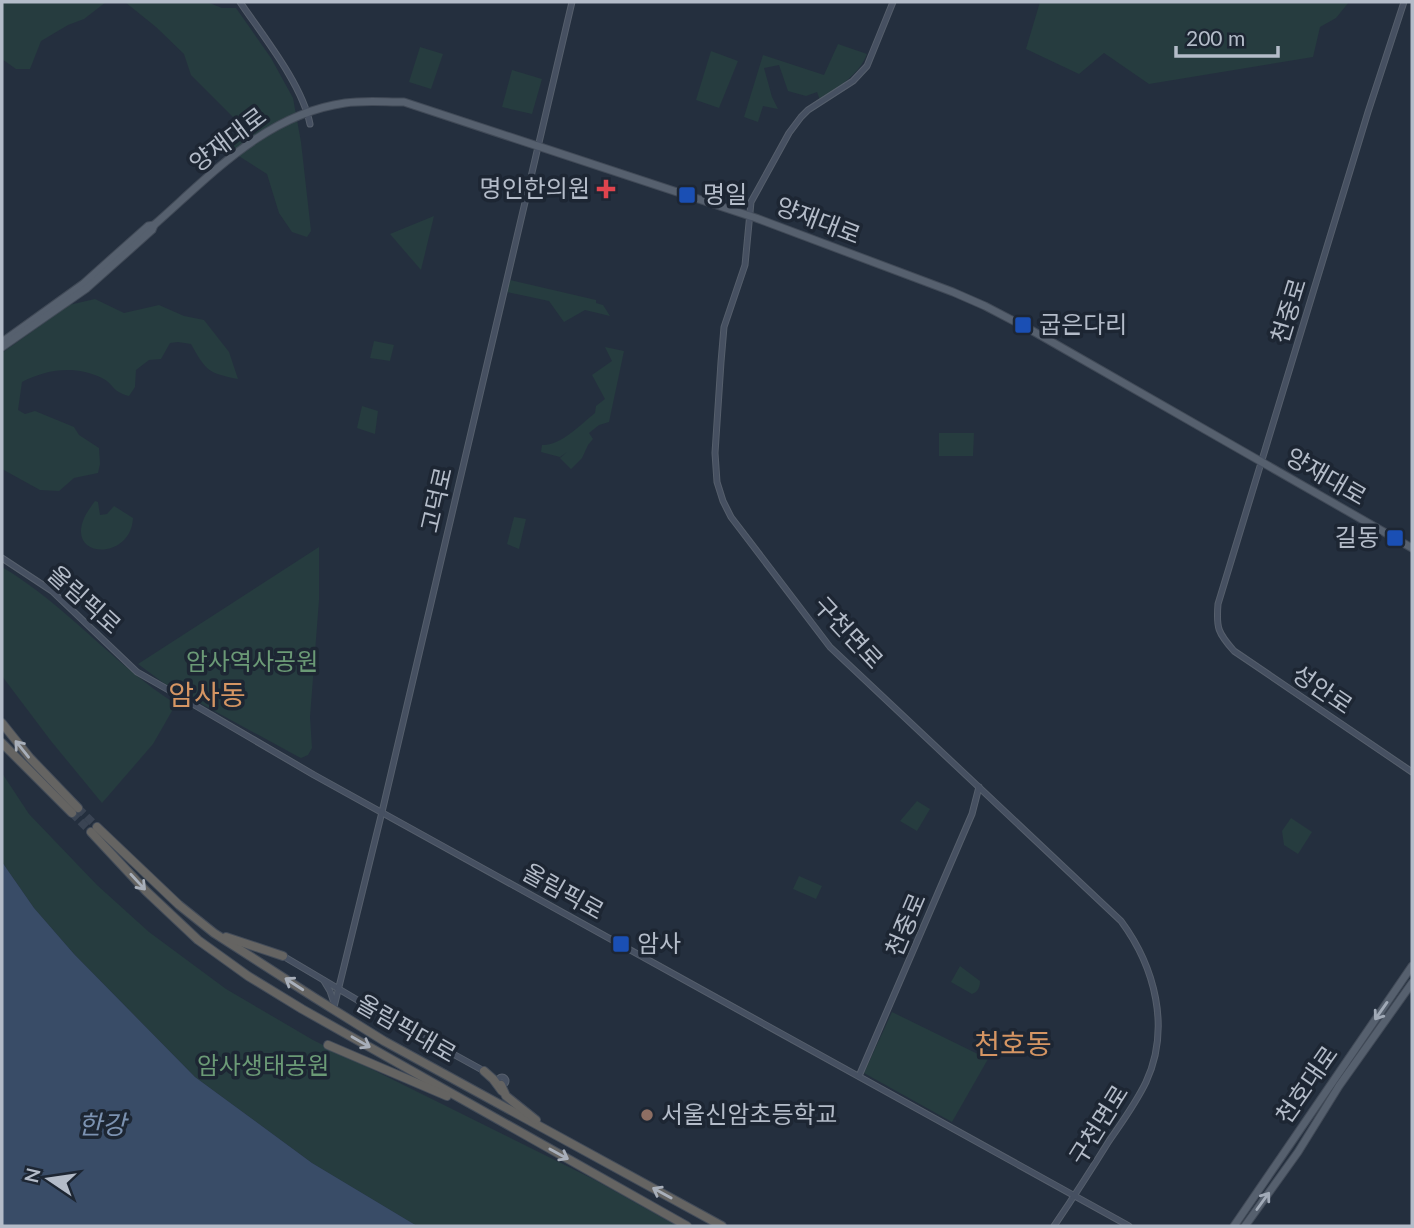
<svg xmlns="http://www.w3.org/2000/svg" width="1414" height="1228" font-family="Lato,'Noto Sans KR',sans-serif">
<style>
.green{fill:#263c3f}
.water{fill:#394c67}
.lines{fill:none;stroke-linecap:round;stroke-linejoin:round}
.trunk-tunnel{stroke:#3a4453;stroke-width:8;stroke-dasharray:8 4;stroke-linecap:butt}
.secondary-casing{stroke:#565f6c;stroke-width:7}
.primary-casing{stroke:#414a57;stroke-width:9}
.trunk-casing{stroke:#434c59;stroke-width:10}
.secondary{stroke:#465061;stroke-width:5}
.primary{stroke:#56606e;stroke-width:7}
.trunk{stroke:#656462;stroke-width:8}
.oneway{stroke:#a8afba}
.oneway2{stroke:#a1aab7}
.health-dot{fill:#e0444e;stroke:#1d2633;stroke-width:2.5}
.transit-dot{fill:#1a4fb4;stroke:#1d2633;stroke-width:2.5}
.education-dot{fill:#8d6e63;stroke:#1d2633;stroke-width:2.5}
.labels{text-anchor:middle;stroke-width:7;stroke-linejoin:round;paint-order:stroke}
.street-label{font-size:24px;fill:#b4bcc9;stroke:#1d2633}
.poi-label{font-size:24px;fill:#b4bcc9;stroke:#1d2633;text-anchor:start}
.park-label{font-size:24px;fill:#6b9a76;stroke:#1d2633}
.water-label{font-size:26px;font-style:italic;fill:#7c92b1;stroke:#1d2633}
.quarter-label{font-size:28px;fill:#d59563;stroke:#1d2633}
</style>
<rect width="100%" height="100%" fill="#242f3e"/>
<g class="green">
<polygon points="2,2 106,2 84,19 68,25 41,41 30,69 16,69 2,59"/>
<polygon points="125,2 207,2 222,8 236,8 271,58 293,98 301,142 311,231 307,237 292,232 279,213 267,174 231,151 241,125 191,75 184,54 156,27"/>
<polygon points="1040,2 1349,2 1336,18 1320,27 1313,57 1149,84 1104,53 1079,74 1026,49"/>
<path d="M838 44 867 54C859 75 838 87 820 100L817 92 806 96 788 91 779 65 764 68 772 97 778 109 763 106 758 122 744 117 763 55 824 75Z"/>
<polygon points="420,47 443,54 431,89 409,82"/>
<polygon points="711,51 738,61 719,108 696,100"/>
<polygon points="512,70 542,79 532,114 502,107"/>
<polygon points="434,216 421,270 390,234"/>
<polygon points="510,280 596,300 596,303 603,305 610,316 585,310 564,322 549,301 507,292"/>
<path d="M95 299 124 313 159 305 184 316 204 320 229 352 238 379C208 373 206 371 191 344L178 342 170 343 161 359 149 360 136 370 135 387 129 396C112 392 114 384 102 378 75 365 47 369 22 382L18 410 25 414 35 411 74 427 79 435 99 448 100 464 98 473 74 478 59 491 40 490 2 469V353L69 305Z"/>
<polygon points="374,341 394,345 390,361 370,358"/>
<path d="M605 347 624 351 609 422 599 425 589 433 593 439 588 445 582 458 571 469 560 458 567 452 560 457 541 452 542 445C561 446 581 424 595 413L596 406 605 399 592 375 612 361Z"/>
<polygon points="362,406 378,411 375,434 357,428"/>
<polygon points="939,433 974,433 973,456 939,456"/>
<path d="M95 501 98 502 100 515 107 514 114 506 133 518C131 560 69 559 83 521 85 514 91 507 95 501Z"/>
<polygon points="514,517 526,519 519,549 507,544"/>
<polygon points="319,547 319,600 310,717 312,748 308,755 301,758 297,756 165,684 138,664"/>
<path d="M2 567C66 605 113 664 176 704L153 744 102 803 51 741 2 676Z"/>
<polygon points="2,773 29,814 97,885 149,932 226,989 313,1040 595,1180 677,1226 417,1226 312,1163 195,1077 74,954 34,908 2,862"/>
<polygon points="917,801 930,809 917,831 900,821"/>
<polygon points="1291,818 1312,832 1298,854 1284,845 1282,831"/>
<polygon points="799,876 822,886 816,899 793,889"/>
<path d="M960 966 980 981C980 987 978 992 972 994L951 982Z"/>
<polygon points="892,1012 988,1059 952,1122 864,1073"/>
</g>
<polygon class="water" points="2,862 34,908 74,954 195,1077 312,1163 417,1226 2,1226"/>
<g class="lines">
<g class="trunk-tunnel">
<polyline points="78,808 97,827"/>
<polyline points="72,813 91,832"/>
</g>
<defs>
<g id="secondary">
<path d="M240 2C263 36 302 84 310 124"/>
<path d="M893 2 867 66 853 81 808 110 801 117 789 133 751 202 745 265 724 327 721 362 715 453 717 482 723 501 731 517 830 647 1121 921C1155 967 1171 1028 1146 1082 1136 1103 1122 1122 1109 1141 1091 1170 1073 1198 1054 1226"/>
<path d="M1404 2 1368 112 1218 604C1216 628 1218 633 1234 651L1412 772"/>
<polyline points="2,558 52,591 137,672 174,693 314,775 1129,1226"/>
<polyline points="283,956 386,1017 484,1071"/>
<polyline points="324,981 330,991 334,1003"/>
<polyline points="334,1007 382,812 572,2"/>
<polyline points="859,1076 972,814 979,787"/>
<circle cx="502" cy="1081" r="4"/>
</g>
<g id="primary">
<path d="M2 342 83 284 148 226 154 225C211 175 266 114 345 103 364 100 384 102 404 102L756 218 953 292 985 306 1031 330 1412 548"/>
<polyline points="2,347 87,288 152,230 154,225"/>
<polyline points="1234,1226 1412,966"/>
<polyline points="1245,1226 1298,1152 1339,1086 1412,983"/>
</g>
<g id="trunk">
<polyline points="2,723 30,758 78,808"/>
<polyline points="2,743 72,813"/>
<polyline points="97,827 179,905 214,933 315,998 384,1041 722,1226"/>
<polyline points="91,832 146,891 198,940 248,976 302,1009 687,1226"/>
<polyline points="226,937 283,956"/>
<polyline points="328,1045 447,1096"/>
<polyline points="484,1071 493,1079 502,1091"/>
<polyline points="501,1085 506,1096 536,1120"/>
</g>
</defs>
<use href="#secondary" class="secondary-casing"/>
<use href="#primary" class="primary-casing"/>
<use href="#trunk" class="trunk-casing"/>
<use href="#secondary" class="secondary"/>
<use href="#primary" class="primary"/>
<use href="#trunk" class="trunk"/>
</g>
<defs><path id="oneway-shaft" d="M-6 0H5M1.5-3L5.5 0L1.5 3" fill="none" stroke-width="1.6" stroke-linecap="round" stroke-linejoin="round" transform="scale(1.75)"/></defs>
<g class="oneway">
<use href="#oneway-shaft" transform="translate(22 749) rotate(-129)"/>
<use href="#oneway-shaft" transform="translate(138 882) rotate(47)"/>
<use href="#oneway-shaft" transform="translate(294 984) rotate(-147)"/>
<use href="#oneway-shaft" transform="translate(361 1042) rotate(30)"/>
<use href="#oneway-shaft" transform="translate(559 1154) rotate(29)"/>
<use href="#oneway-shaft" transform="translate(662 1193) rotate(-151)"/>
</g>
<g class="oneway2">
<use href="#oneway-shaft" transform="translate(1381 1011) rotate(125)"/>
<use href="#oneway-shaft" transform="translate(1263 1201) rotate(-54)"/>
</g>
<path class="health-dot" d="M602.5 178.5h7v7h7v7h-7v7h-7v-7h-7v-7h7z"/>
<g class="transit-dot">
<rect x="678" y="186" width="18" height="18" rx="3.5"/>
<rect x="1014" y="316" width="18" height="18" rx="3.5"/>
<rect x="1386" y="529" width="18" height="18" rx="3.5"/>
<rect x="612" y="935" width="18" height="18" rx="3.5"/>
</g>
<circle class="education-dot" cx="647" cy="1115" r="7"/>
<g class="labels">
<g class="street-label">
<text transform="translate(228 140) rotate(-37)" y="8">양재대로</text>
<text transform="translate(818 221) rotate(21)" y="8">양재대로</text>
<text transform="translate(1289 311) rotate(-73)" y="8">천중로</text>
<text transform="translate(1326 477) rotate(30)" y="8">양재대로</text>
<text transform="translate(437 500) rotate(-77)" y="8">고덕로</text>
<text transform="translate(84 600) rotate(42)" y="8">올림픽로</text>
<text transform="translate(848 633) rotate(47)" y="8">구천면로</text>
<text transform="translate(1322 690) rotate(34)" y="8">성안로</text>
<text transform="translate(563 892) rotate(29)" y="8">올림픽로</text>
<text transform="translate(906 925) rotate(-67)" y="8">천중로</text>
<text transform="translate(406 1029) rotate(30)" y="8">올림픽대로</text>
<text transform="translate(1307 1085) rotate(-55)" y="8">천호대로</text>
<text transform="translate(1099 1125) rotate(-58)" y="8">구천면로</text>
</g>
<g class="poi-label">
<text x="590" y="197" text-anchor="end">명인한의원</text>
<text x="703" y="203">명일</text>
<text x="1039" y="333">굽은다리</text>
<text x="1379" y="546" text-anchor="end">길동</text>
<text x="637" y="952">암사</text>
<text x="661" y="1123">서울신암초등학교</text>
</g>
<g class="park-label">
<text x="252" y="670">암사역사공원</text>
<text x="263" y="1074">암사생태공원</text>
</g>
<g class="water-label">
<text x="102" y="1134">한강</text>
</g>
<g class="quarter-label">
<text x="207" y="705">암사동</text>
<text x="1013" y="1054">천호동</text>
</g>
</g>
<rect width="1414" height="1228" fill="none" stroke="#b4bcc9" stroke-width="7"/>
<g transform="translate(49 1179) rotate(283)" stroke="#1d2633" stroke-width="5" paint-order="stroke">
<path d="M0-5L12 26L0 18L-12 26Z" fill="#b4bcc9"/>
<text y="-10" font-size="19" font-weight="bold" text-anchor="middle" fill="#b4bcc9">N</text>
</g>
<path d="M1176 46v10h102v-10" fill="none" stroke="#b4bcc9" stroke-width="3.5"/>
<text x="1186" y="46" font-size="21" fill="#b4bcc9" stroke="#1d2633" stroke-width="5" paint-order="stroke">200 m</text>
</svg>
